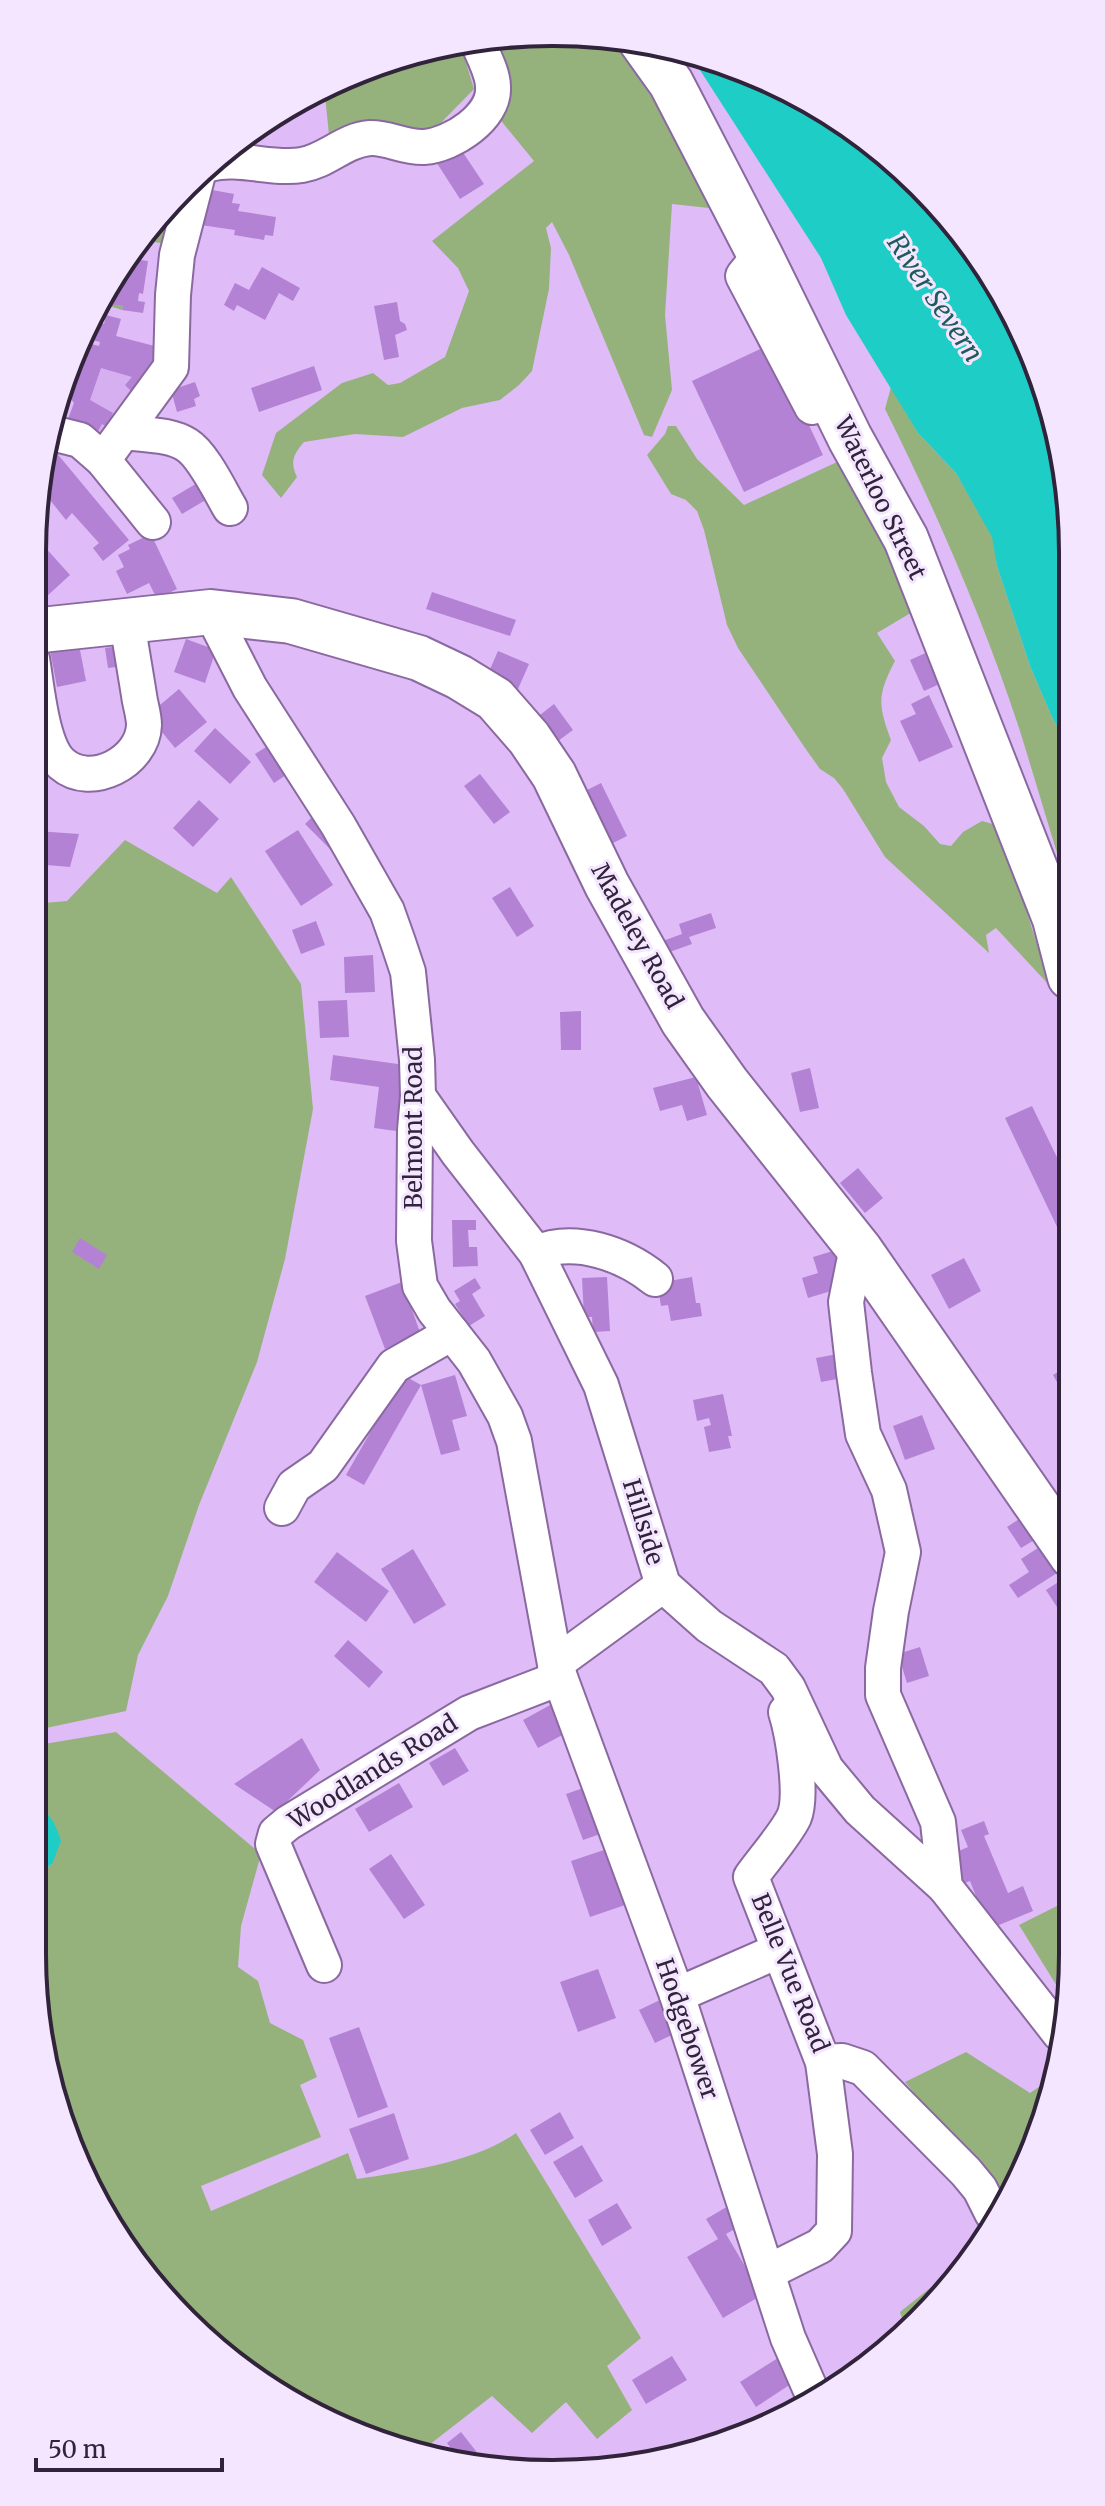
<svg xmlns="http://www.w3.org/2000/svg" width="1105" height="2506" font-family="Merriweather,serif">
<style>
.built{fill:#d6aff1}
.green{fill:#95b27c}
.water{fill:#1fcdc7}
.building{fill:#b382d4}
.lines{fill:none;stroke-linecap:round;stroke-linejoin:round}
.minor-casing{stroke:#8a69a0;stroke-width:38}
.major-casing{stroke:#8a69a0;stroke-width:48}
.minor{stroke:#fff;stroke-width:34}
.major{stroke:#fff;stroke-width:44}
.labels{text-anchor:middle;stroke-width:6;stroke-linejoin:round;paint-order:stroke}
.street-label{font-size:24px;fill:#31233a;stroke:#f4e6ff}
.water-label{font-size:26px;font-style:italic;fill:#1d5c5a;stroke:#f4e6ff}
.rim{fill:none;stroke:#31233a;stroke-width:4}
</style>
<rect width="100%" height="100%" fill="#dfbcf7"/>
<polygon class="built" points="80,341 149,360 125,385 136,396 114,413 99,438 67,422 74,403 60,385"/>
<g class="green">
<path d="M519 33 610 36 724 204 709 208 672 204 665 315 672 390 652 437 644 435 569 255 552 222 546 228 551 248 549 289 532 371 519 385 500 400 462 408 403 437 355 434 304 442C293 455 290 462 297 477L281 498 262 475 276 433 342 383 373 373 388 385 400 383 445 357 469 291 458 268 432 241 534 161 498 117 483 39Z"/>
<polygon points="460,43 474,89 430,134 330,145 324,85 418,50"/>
<polygon points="175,205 168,244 139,240 161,209"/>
<polygon points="100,295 108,296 108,304 123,306 122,310 103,304 90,344 80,341"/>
<path d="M891 387 918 433 956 473 993 537 997 566 1030 666 1052 717 1069 747 1070 895C1053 841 1037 786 1020 731 984 621 937 513 885 409Z"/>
<path d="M668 426H676L697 459 744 505 850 456 919 608 877 633 895 661C877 695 878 705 891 740L882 758 886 782 899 807 924 826 940 844 951 846 963 832 982 821 1000 826 1050 986 996 928 986 935 989 953 885 857 843 789 834 778 820 769 805 748 738 648 727 625 704 530 697 511 686 500 671 494 647 455 665 434Z"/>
<polygon points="125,840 217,893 231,877 301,984 313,1109 285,1259 257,1362 199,1505 168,1596 138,1655 126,1711 32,1731 32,904 67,901"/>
<path d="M116 1732 261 1854 241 1926 238 1967 258 1981 270 2023 303 2040 317 2077 300 2085 321 2137 201 2186 211 2211 348 2153 357 2179C408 2171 473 2163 516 2133L641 2338 607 2366 632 2410 597 2439 566 2402 532 2433 492 2396 420 2452 293 2404 161 2296 60 2121 32 1953V1878L52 1864 44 1809 32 1802V1746Z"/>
<polygon points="1073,1898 1073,1953 1065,1999 1019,1925"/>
<polygon points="966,2052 1030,2093 1052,2078 1045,2121 1001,2197 905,2082"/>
<polygon points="962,2266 944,2296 905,2328 900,2312 954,2269"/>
</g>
<g class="water">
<polygon points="689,53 720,60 842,120 944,210 1020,323 1068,484 1069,747 1052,717 1030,666 997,566 992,537 956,473 918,433 846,315 821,258"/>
<path d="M32 1802C49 1811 55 1823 61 1841L52 1864 32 1878Z"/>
</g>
<g class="building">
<polygon points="239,138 251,139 250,153 224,151"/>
<polygon points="456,142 484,184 460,199 433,157"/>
<polygon points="207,189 234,194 232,203 240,204 238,211 276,217 273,236 265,235 264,240 234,235 235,230 194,224"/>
<polygon points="126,258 148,261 143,294 139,293 138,301 145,302 143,313 122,310 123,306 107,304 108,296 100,295"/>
<polygon points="262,267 300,288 293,301 279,293 265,320 237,305 234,311 224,305 235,283 249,290"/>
<polygon points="397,302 400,321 405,324 407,330 395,335 399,357 384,360 374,306"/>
<polygon points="106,315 121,319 116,336 166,349 136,396 125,385 132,377 101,368 90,400 113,413 107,427 102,424 95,437 67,422 74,403 61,385 80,341 99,346 100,342 92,340 97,322 104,324"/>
<polygon points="771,344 823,455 744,492 692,381"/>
<polygon points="314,366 322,390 259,412 251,388"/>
<polygon points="195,382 200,396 194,399 196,406 177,412 171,390"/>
<polygon points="50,445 129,540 103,561 93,548 99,543 72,513 66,520 42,490"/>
<polygon points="199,482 209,498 182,514 172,498"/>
<polygon points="151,534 177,589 157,599 149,583 127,594 116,571 124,567 118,555 130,549 128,545"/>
<polygon points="35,536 70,575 46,597 32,581"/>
<polygon points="432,592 516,620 510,636 426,609"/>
<polygon points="186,639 216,650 205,683 174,672"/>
<polygon points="79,645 86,681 57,687 50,650"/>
<polygon points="113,647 116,667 108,668 105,648"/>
<polygon points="498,651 529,664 518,689 487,676"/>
<polygon points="930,651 944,682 924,691 910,660"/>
<polygon points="179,689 207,722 175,748 148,715"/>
<polygon points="929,695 953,747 919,762 900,721 916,714 911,704"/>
<polygon points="554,704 573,730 558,741 540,715"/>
<polygon points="215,728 251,762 230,784 194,751"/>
<polygon points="274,742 292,771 274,783 255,754"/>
<polygon points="480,774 510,812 494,824 464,786"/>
<polygon points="601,783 627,836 609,845 583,792"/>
<polygon points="199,800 219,819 193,847 173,828"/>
<polygon points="315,814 335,854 305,824"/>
<polygon points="298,830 333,885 301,906 265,851"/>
<polygon points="37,831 79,834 70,867 34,864"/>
<polygon points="510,887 534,926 517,937 492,898"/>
<polygon points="711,913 716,928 689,937 692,944 664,954 660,942 682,934 679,924"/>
<polygon points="316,921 325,945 301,954 292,930"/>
<polygon points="373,955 375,992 345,993 344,957"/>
<polygon points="347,1000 349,1037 320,1038 318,1001"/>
<polygon points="581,1011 581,1050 561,1050 560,1012"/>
<polygon points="333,1055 405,1065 396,1131 374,1128 379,1087 330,1080"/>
<polygon points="810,1068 819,1108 800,1112 791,1073"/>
<polygon points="696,1077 707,1115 687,1121 682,1105 660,1111 653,1088"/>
<polygon points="1032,1106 1071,1186 1071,1256 1005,1118"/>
<polygon points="858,1168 883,1198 865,1213 840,1183"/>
<polygon points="452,1220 476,1220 476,1230 468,1230 469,1247 477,1247 478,1266 453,1267"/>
<polygon points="80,1238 107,1255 99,1269 72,1252"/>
<polygon points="833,1251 844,1287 808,1298 802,1278 818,1273 813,1257"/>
<polygon points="964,1258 981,1291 949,1309 931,1275"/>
<polygon points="607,1277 610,1331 593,1332 592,1317 584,1317 582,1278"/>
<polygon points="692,1277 696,1303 700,1303 702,1316 671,1321 668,1305 661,1306 658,1288 663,1282"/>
<polygon points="475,1278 481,1288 472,1294 485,1316 469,1326 455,1304 460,1301 454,1291"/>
<polygon points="402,1282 421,1335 385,1349 365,1296"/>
<polygon points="843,1353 848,1377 821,1382 816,1358"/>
<polygon points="1071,1364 1071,1407 1053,1375"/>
<polygon points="403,1375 421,1385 364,1485 346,1475"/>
<polygon points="455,1375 467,1416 452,1420 460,1450 441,1455 421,1385"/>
<polygon points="723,1394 732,1436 728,1436 731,1448 709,1452 704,1427 711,1425 709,1418 697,1421 693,1400"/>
<polygon points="922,1415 935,1449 905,1460 893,1426"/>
<polygon points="1022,1517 1036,1539 1021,1548 1007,1527"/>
<polygon points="1041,1546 1057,1573 1018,1598 1009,1585 1029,1572 1021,1559"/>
<polygon points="413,1549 446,1605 414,1624 381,1569"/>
<polygon points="337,1552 389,1591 366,1622 314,1582"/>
<polygon points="1063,1579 1072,1593 1072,1618 1066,1621 1046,1590"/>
<polygon points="348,1640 383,1672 369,1688 334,1656"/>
<polygon points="920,1647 929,1676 907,1683 898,1654"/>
<polygon points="552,1704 568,1732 538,1748 523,1720"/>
<polygon points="302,1738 320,1770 276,1812 234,1784"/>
<polygon points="455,1748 469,1771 443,1786 429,1763"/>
<polygon points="399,1783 413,1807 369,1832 355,1809"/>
<polygon points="589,1786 606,1832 583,1840 566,1794"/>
<polygon points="984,1821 989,1834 984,1836 1008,1893 1023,1886 1033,1911 989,1929 970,1881 957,1886 954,1853 968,1847 961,1830"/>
<polygon points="613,1847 631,1903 590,1917 571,1861"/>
<polygon points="391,1854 425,1905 404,1919 369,1869"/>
<polygon points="598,1969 616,2018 578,2032 560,1982"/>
<polygon points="662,1999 678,2032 655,2043 639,2010"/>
<polygon points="359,2027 388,2107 358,2118 329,2038"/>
<polygon points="560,2112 574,2138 545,2155 530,2130"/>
<polygon points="394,2113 409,2159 366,2174 349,2129"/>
<polygon points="582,2145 603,2181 575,2198 553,2162"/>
<polygon points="617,2203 632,2228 602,2246 588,2220"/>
<polygon points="730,2205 742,2225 726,2234 762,2295 723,2318 687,2257 718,2239 706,2219"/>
<polygon points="672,2356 687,2380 646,2404 632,2380"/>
<polygon points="778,2358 794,2382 756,2407 740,2382"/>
<polygon points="461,2432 486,2464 463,2464 447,2443"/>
<polygon points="622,2454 631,2464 611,2464"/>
</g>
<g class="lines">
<defs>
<g id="minor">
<path d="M209 164C238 156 272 170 302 165 327 161 344 140 370 138 387 137 405 148 424 147 452 145 495 117 493 87 493 72 482 54 477 40"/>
<polyline points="760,255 743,276 812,407"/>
<path d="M125 432C145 435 170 434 187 445 203 455 220 491 230 508"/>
<polyline points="52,433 80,440 103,460 153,522"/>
<polyline points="103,460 171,367 173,295 177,255 198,174"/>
<polyline points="211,612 250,688 338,825 387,911 398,942 408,972 417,1060 418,1096 415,1130 414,1241 420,1286 434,1310 474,1361 505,1416 514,1441 555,1664 677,1995 788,2338 816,2402"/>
<path d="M32 659C37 686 41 746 62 764 91 789 143 762 144 725 144 715 140 704 139 695 135 671 131 646 127 622"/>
<polyline points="418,1096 458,1153 536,1253 601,1385 663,1585 709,1626 774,1669 788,1688 826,1769 860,1810 945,1887"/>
<polyline points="860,1250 854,1262 846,1302 854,1373 863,1434 889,1490 903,1552 891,1611 883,1668 883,1695 938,1822 945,1887 1060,2034"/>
<path d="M536 1253C575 1236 624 1254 655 1279"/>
<polyline points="282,1508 294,1486 323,1466 394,1366 452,1333"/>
<polyline points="555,1664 663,1585"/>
<polyline points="324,1965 273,1844 276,1833 288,1823 469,1713 560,1678"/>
<polyline points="677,1995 778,1951"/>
<polyline points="823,2062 842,2061 863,2068 966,2172 980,2189 992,2213"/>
<path d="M768 2272 820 2246 834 2231 835 2154 823 2062 751 1877C763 1860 786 1834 794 1817 803 1796 793 1734 786 1712"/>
</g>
<g id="major">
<polyline points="641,41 671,83 760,255 850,438 906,539 1055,919 1070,977"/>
<polyline points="32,631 211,612 291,621 419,658 459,677 495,699 529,738 554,775 607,885 683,1021 727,1083 860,1250 1072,1556"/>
</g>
</defs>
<use href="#minor" class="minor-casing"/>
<use href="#major" class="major-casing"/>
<use href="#minor" class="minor"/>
<use href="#major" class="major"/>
</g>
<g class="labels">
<g class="street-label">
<text transform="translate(880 498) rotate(64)" y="8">Waterloo Street</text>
<text transform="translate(637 936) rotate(61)" y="8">Madeley Road</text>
<text transform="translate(414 1128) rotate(-90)" y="8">Belmont Road</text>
<text transform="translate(643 1522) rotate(73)" y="8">Hillside</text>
<text transform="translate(373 1772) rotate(-32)" y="8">Woodlands Road</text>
<text transform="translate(790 1973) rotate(68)" y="8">Belle Vue Road</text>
<text transform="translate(687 2029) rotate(71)" y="8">Hodgebower</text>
</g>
<g class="water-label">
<text transform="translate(935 298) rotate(56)" y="9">River Severn</text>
</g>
</g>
<path d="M0 0H1105V2506H0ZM552 46H553A506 506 0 0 1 1059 552V1954A506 506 0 0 1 553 2460H552A506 506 0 0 1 46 1954V552A506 506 0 0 1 552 46Z" fill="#f4e6ff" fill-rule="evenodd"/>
<path class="rim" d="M552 46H553A506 506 0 0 1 1059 552V1954A506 506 0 0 1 553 2460H552A506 506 0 0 1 46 1954V552A506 506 0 0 1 552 46Z"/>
<path d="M36 2458v12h186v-12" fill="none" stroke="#31233a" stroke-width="4"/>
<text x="48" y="2458" font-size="24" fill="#31233a" stroke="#f4e6ff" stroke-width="6" paint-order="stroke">50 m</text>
</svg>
